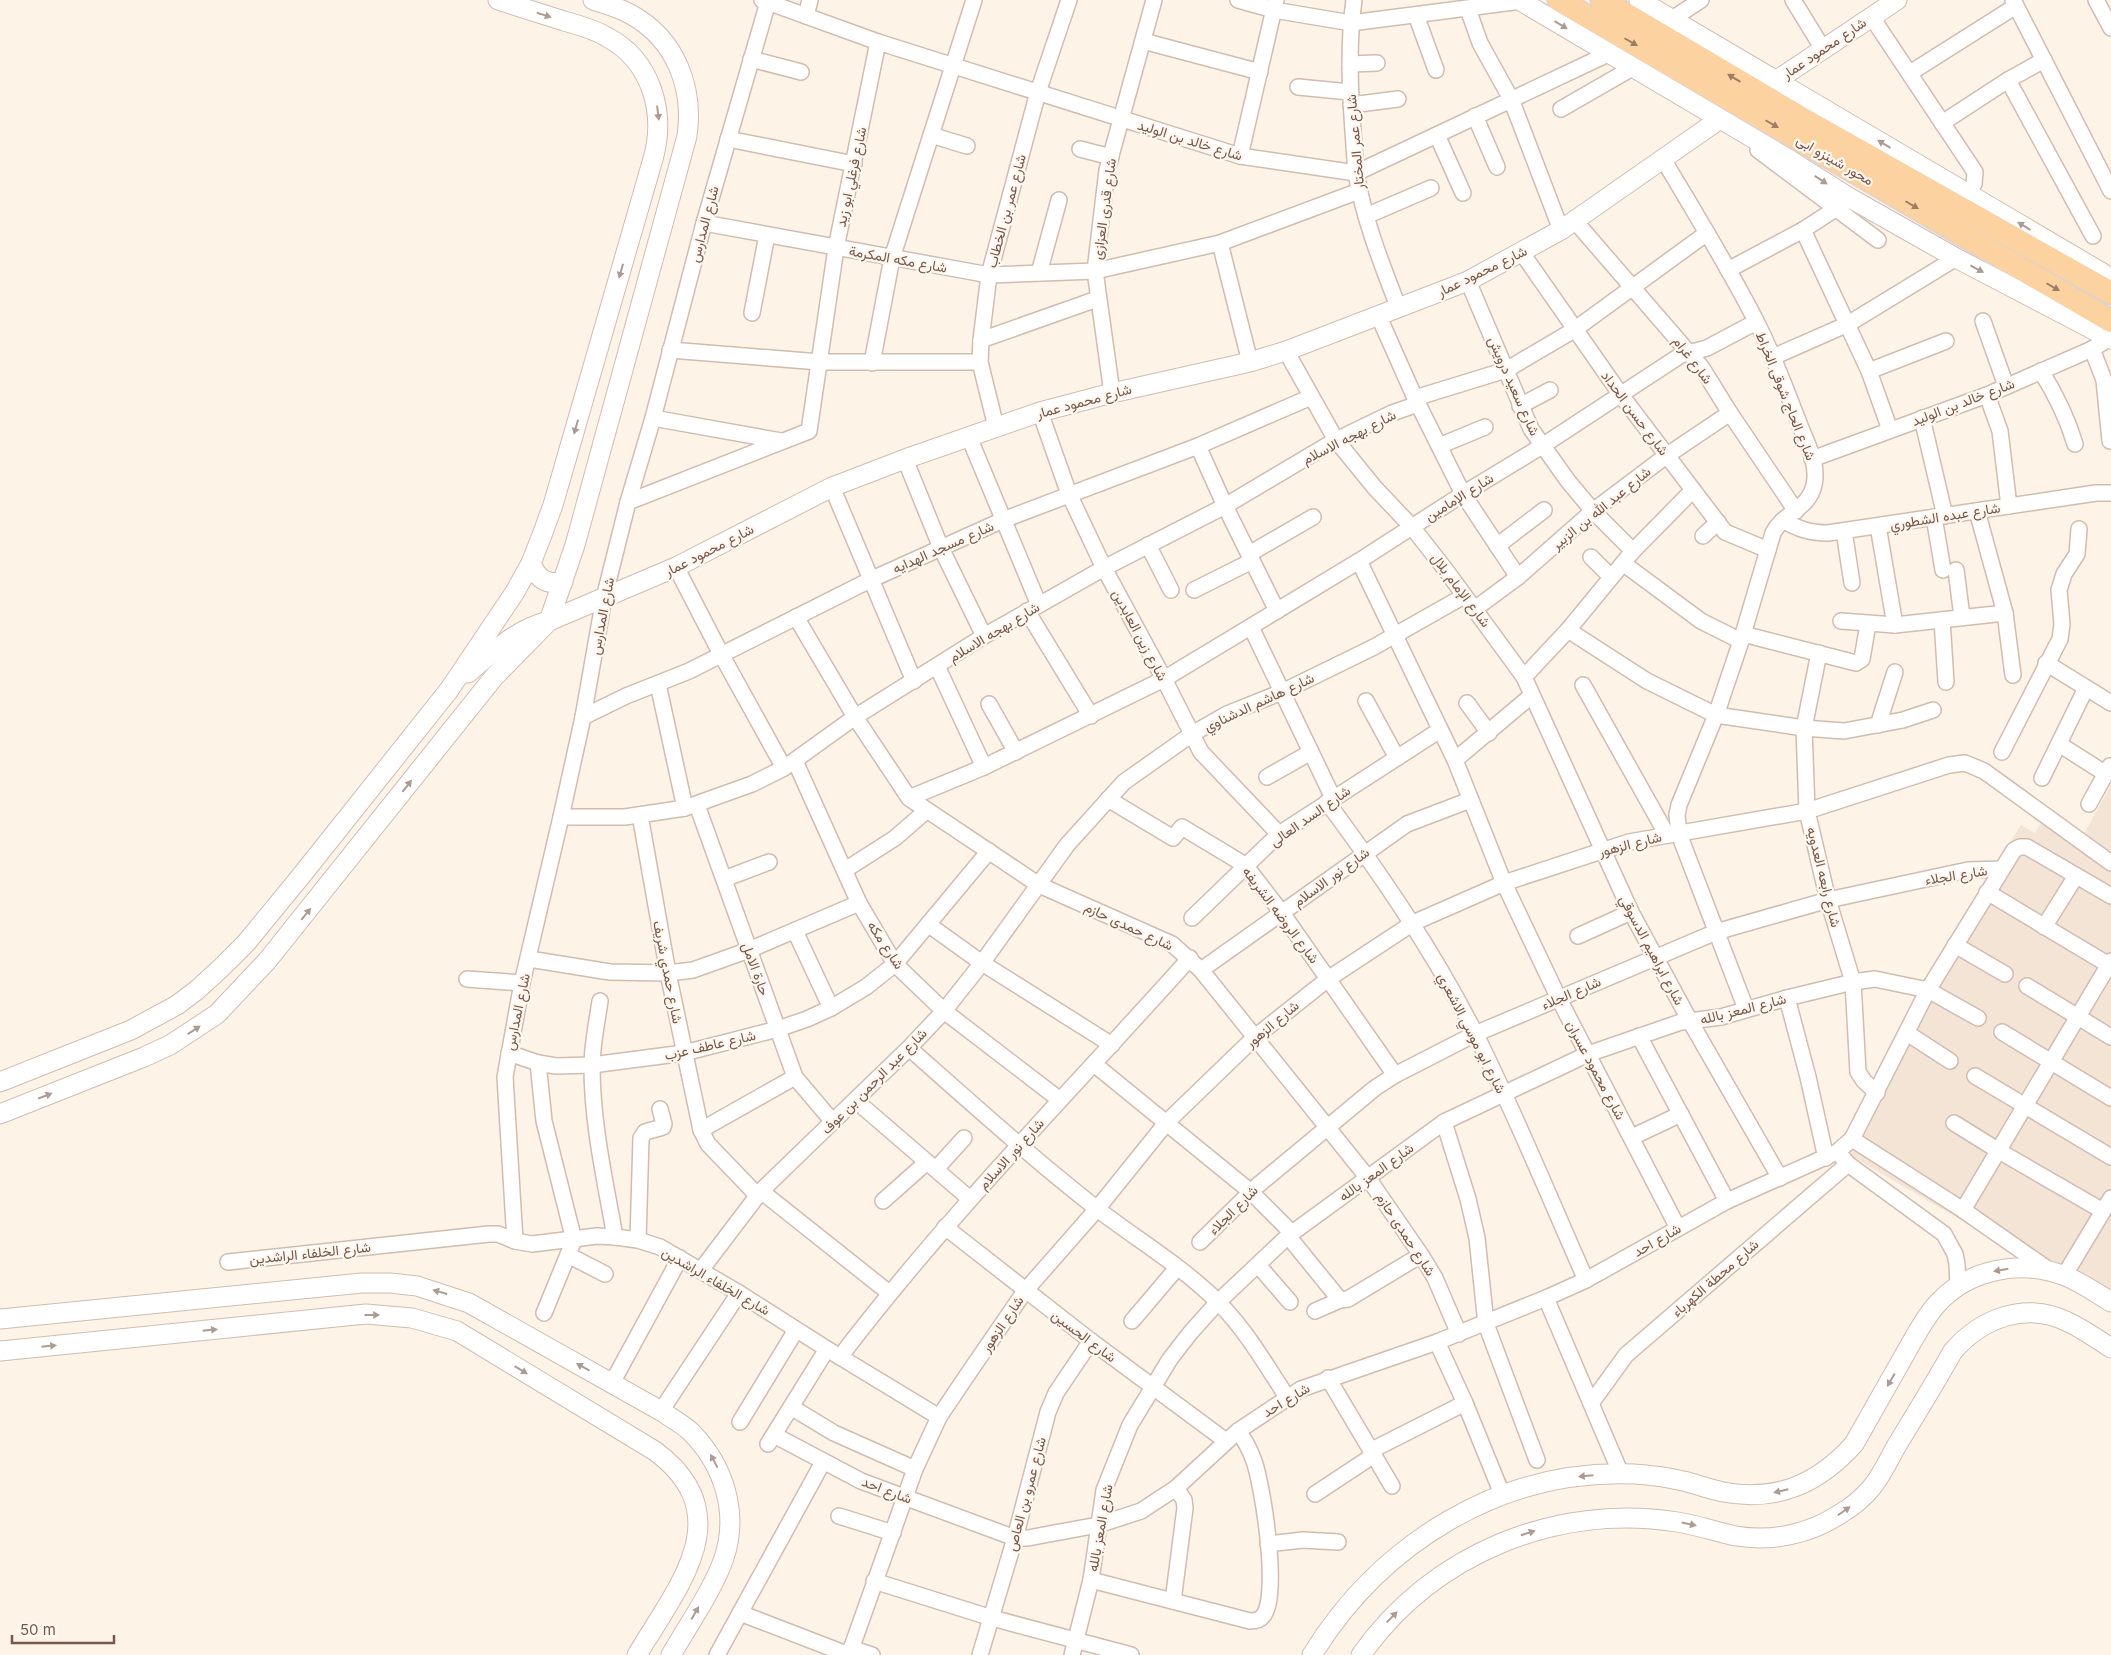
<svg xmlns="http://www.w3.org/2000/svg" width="2111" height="1655" font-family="Inter,Vazirmatn,sans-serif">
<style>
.residential{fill:#f4e4d5}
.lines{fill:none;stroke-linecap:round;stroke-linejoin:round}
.minor-casing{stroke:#d1bcaf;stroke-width:18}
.tertiary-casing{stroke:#d1bcaf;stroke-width:21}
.primary-casing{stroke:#dcd3d0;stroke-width:25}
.minor{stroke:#fff;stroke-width:15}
.tertiary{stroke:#fff;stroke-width:19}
.primary{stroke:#fbd2a0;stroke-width:22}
.oneway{fill:#ad9a93}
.oneway2{fill:#9f7c64}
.labels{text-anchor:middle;stroke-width:4.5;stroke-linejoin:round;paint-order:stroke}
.street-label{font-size:14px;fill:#77574b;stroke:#fff7ee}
</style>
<rect width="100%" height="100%" fill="#fdf3e7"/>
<polygon class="residential" points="2111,785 2111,1312 2060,1278 1843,1151 1954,938 1984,883 2021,825 2035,833 2048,811 2084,834"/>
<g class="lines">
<defs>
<g id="minor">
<polyline points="762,0 878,42 1240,156 1356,173 1610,53"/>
<polyline points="1238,0 1274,10 1351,23 1521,1"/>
<path d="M1354 0C1346 57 1352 116 1356 173 1364 220 1382 265 1399 309"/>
<polyline points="1793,0 1823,49"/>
<polyline points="2013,0 2111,191"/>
<polyline points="2096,0 2111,28"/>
<polyline points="1468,9 1480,43 1511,99 1561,230"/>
<polyline points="1416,15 1436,70"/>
<polyline points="806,16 810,0"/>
<polyline points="1871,16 1975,172 1974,184 1967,193"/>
<polyline points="1672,19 1701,0"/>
<polyline points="1143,41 1260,72"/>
<polyline points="751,59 801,72"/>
<polyline points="1350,64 1377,63"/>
<polyline points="1910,73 2016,6"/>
<polyline points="2008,80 2093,236"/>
<polyline points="1298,87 1350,92"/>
<polyline points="1351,105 1398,99"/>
<polyline points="1561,109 1634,67"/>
<polyline points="1475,116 1497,167"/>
<polyline points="1942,123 2008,80 2044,60"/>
<polyline points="931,135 967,146"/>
<polyline points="1437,135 1463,193"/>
<polyline points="728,139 854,164"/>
<polyline points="1080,149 1111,157"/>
<polyline points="1758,150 1878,240"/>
<polyline points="1240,156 1276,0"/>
<path d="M1663 159C1695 213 1728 266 1756 321 1773 354 1786 389 1799 423 1806 442 1819 464 1814 485 1809 509 1783 513 1773 533L1741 641 1716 715 1679 805 1677 815 1679 834 1746 1009"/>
<polyline points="1366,216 1431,188"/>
<polyline points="1575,221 1702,368 1730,413 1796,511"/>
<polyline points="704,223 989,275 1095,271 1220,243 1359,191"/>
<polyline points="1803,230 1869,371 1890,430"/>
<polyline points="1220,243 1250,362"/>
<polyline points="1522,253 1621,395 1725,532 1768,550"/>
<polyline points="1728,270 1803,230 1843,204"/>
<polyline points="1039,273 1059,200"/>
<polyline points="1468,281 1531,429 1568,481 1593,511 1633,551"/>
<polyline points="752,313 767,235"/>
<polyline points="1379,317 1415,398 1463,494 1518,577"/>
<polyline points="1983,321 2006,386"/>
<polyline points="981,340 1097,299"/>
<polyline points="2092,349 2104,380 2110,441"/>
<polyline points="670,350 820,362 980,362"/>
<polyline points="1286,351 1336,440 1375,488 1412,527 1445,569 1524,677 1631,912 1690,1021 1780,1178"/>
<polyline points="1773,357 1848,324 1956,258"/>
<polyline points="872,363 892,258 974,0"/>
<polyline points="1869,371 1946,341"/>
<path d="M2041 371C2056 395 2067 417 2075 444"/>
<polyline points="1112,393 1095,271 1107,170 1154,0"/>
<polyline points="1987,395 2000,431 2009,506"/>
<polyline points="1415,398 1506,370 1574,330 1707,233"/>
<polyline points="1520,406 1550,390"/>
<polyline points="1040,412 1069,494 1104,568 1164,679 1201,752 1279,834"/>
<polyline points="653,418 781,441"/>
<polyline points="1922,418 1945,516"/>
<polyline points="996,427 980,362 981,340 989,275 1038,92 1069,0"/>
<polyline points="969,437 1039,605"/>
<polyline points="1198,446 1225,506 1277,611"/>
<polyline points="1439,446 1485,427"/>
<polyline points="905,459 941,548 984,636"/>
<polyline points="1812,459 1987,395 2092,349 2110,338"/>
<polyline points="832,487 914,681"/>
<polyline points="628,502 809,431 836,248 878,42"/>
<polyline points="1977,511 2005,613 2013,675"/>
<polyline points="1934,517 1943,570"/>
<path d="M1783 520C1798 529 1810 533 1828 533L2096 493H2111"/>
<polyline points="1878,526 1895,625"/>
<polyline points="1844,531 1852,583"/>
<polyline points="1703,536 1718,522"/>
<polyline points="1148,545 1171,590"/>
<polyline points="1497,546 1544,510"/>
<polyline points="1249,554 1313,517"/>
<polyline points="1591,557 1611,577"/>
<polyline points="1359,561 1455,760 1504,883 1559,999 1678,1228"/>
<polyline points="1624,564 1701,621 1741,641"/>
<polyline points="676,567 721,654 784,768"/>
<polyline points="1956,570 1962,617"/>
<polyline points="1194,590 1252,561"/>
<polyline points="1476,608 1518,577 1593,511 1666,456 1730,413"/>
<polyline points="1027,611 1091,716"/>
<polyline points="796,617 855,717 909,798 1039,885 1172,944 1201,970 1368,1178 1421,1255 1435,1278 1459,1334"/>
<polyline points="1942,620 1946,682"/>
<polyline points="1841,621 1895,625 2005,613"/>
<polyline points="1251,627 1333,798"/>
<polyline points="1568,630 1647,681 1716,715 1804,728 1844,731 1903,720 1933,710"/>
<polyline points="1743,634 1856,663 1862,659 1868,624"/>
<polyline points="1819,653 1804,728 1807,811 1828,900 1853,982 1858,1072 1864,1081 1877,1093"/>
<polyline points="2046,663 2111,703"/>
<polyline points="937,666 984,767"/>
<polyline points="1524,677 1568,630 1633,551 1693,490"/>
<polyline points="658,684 685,808"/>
<polyline points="1583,685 1667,835"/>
<polyline points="1366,701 1397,758"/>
<polyline points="1467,703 1489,733"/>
<polyline points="989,704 1016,752"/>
<polyline points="583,717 626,696 689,671 870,580 1003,520 1198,446 1311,397"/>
<polyline points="1878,725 1895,672"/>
<polyline points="2059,744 2106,774"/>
<polyline points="2002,752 2060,639 2062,624 2059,590 2064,574 2077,554 2079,529"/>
<polyline points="1455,760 1531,696"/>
<polyline points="795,761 859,903 895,964 944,1011 1060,1100"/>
<polyline points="1267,777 1311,752"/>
<polyline points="2042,778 2086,688"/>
<polyline points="909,798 984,767 1164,679 1359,561 1463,494 1542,446 1681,355 1707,348 1756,322"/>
<polyline points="1108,799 1173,838 1182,827 1245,865 1282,913 1395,1075"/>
<path d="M1327 802C1382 876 1434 952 1476 1035 1516 1115 1550 1199 1586 1280"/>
<polyline points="2089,804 2110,766"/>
<polyline points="697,805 795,1077 833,1122"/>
<polyline points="640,815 668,973 701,1130 708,1144 758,1196"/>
<polyline points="561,817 625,817 685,808 752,784 784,768 855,717 984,636 1039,605 1104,568 1225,506 1336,440 1392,413 1418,404"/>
<polyline points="845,870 895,838 926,811"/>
<polyline points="724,879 769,862"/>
<polyline points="1987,892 2109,965"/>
<polyline points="1192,918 1279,834 1440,730"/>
<polyline points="929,925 982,963 1112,1045"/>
<polyline points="2044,927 2076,876"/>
<polyline points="795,931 831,1008"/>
<polyline points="1578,936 1631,912"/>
<polyline points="1955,945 2005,974"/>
<polyline points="529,959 610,972 668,973 693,970 749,950 859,903"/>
<polyline points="1201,970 1407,824 1470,800"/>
<polyline points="467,979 522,983"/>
<polyline points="2027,986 2111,1037"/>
<polyline points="1787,998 1808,1077 1826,1158"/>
<path d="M600 1001C597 1022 592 1045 592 1066 592 1124 605 1180 615 1237"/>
<polyline points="2002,1032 2111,1098"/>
<polyline points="1907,1033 1950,1061"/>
<polyline points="1639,1036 1727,1201"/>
<path d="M909 1048C970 1102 1031 1157 1096 1208 1136 1239 1182 1266 1218 1302 1246 1330 1266 1365 1287 1397"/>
<polyline points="509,1053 538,1063 556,1066 592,1065 684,1053 778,1029 807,1019 831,1008 866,987 895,964 989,851"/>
<polyline points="538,1063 544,1121 574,1240 544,1313"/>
<polyline points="1094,1064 1251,1192 1292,1233"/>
<polyline points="1975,1076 2111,1157"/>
<polyline points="855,1100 970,1199"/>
<polyline points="1444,1122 1468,1199 1477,1238 1486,1324 1537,1460"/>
<polyline points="1954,1123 1999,1151 2103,1211"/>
<polyline points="701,1130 795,1077"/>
<polyline points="1632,1137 1681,1114"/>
<polyline points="1852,1139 1963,1210 2049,1270"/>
<polyline points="1842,1157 1848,1164 1944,1234 1955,1254 1957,1264 1958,1285"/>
<polyline points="936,1169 964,1138"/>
<polyline points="761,1191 888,1292"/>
<polyline points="883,1201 927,1162"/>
<polyline points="1963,1210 2111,961"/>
<polyline points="945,1227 1091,1341 1226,1441"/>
<polyline points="1288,1236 1340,1300 1348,1299 1421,1255"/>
<polyline points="638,1240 641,1138 645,1132 663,1127 664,1124 660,1109"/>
<polyline points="515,1241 505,1077 522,983 561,817 583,717 604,598 628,502 653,418 704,223 768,2"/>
<polyline points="1200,1242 1257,1186 1375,1088 1395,1075 1475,1034 1716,932 1828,900 1968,870 2002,869"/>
<polyline points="568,1255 605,1274"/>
<polyline points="228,1262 489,1234 498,1234 515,1241 532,1244 597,1236 615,1237 638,1240 660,1247 739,1293 827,1349 939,1417"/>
<polyline points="1258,1265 1290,1302"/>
<polyline points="701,1270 761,1191 909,1048 944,1011 982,963 1067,845 1124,782 1192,734 1227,714 1282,692 1374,647 1464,596"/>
<polyline points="2064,1276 2111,1198"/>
<polyline points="1546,1298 1621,1474"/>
<polyline points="1315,1311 1340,1300"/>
<polyline points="1132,1321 1177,1268"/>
<polyline points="1437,1342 1465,1403 1502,1494"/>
<path d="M840 1357C947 1216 1072 1090 1190 958"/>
<polyline points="1328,1378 1392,1486"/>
<polyline points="612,1383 680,1258"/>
<polyline points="1592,1402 1626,1355 1848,1164"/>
<polyline points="791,1407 834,1433 915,1469"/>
<polyline points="661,1411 739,1293"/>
<polyline points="740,1422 796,1330"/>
<polyline points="774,1435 861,1481 1015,1538 1028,1538 1098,1525 1141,1511 1176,1488 1238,1431 1301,1389 1437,1342 1546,1298 1586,1280 1727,1201 1837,1152 1852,1139 1928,990 2014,850 2020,847 2027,847 2111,896"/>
<polyline points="768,1444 827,1349"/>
<polyline points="1372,1450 1465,1403"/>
<polyline points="1315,1494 1374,1455"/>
<polyline points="839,1516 893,1533"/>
<polyline points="1268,1544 1303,1540 1338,1542"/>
<path d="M1091 1580 1250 1621C1255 1621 1260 1620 1263 1616 1280 1596 1263 1487 1254 1461 1250 1450 1245 1440 1238 1431"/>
<polyline points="874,1581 992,1618 1131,1655"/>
<polyline points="1173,1601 1185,1508 1184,1500 1176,1488"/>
<polyline points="740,1613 849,1655"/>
<polyline points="851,1648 872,1655"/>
<polyline points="717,1655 823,1462"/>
<polyline points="849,1655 915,1469 939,1417 968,1374 1025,1291 1097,1209 1167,1122 1255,1037 1328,979 1413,923 1504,883 1629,842 1807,811 1949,765 1965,763 1984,771 2111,863"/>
<polyline points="980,1655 1015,1538 1048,1412 1056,1393 1091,1341"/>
<polyline points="1072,1655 1091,1580 1104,1490 1130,1425 1170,1359 1191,1332 1218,1302 1288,1236 1444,1122 1588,1054 1681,1022 1721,1017 1787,998 1853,982 1875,979 1928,990 1978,1018"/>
</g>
<g id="tertiary">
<polyline points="1519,0 1790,160 1850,198 1956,258 2111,339"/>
<polyline points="1639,0 2111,278"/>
<polyline points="1777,80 1897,0"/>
<path d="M531 563C537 579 547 585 563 582"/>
<path d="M468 673C494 651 515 630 549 621L676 567 832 487 905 459 1040 412 1112 393 1250 362 1286 351 1468 281 1561 230 1720 119"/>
<path d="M0 1082 131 1030 177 1005 197 990 222 967 246 943 301 876 449 690 515 592 531 563 542 535 553 505 653 159C666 113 652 61 607 37 594 29 578 25 564 21 542 14 520 7 498 0"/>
<path d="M0 1114 144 1057 170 1045 217 1014 267 961 494 677 549 621 575 545 687 136C694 88 676 40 632 15 620 8 606 4 593 0"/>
<path d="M0 1319 362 1283H390L417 1286 469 1303 661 1411C671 1418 683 1424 692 1433 724 1466 739 1513 724 1558 714 1588 687 1627 671 1655"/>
<path d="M0 1351 366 1314 412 1318 457 1331 655 1451C741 1515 678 1586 637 1655"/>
<path d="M1312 1655C1380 1544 1501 1468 1634 1474 1650 1475 1667 1477 1683 1481 1696 1484 1709 1489 1723 1492 1777 1502 1818 1484 1854 1444 1871 1414 1888 1384 1905 1354 1915 1337 1924 1318 1938 1303 1969 1269 2022 1259 2065 1276 2081 1282 2096 1293 2111 1302"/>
<path d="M1361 1655C1432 1554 1556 1503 1677 1522 1697 1525 1716 1532 1736 1536 1772 1542 1810 1534 1840 1514 1852 1507 1863 1498 1872 1487 1882 1475 1889 1459 1897 1445 1916 1414 1935 1383 1953 1351 1982 1318 2026 1301 2068 1322 2083 1329 2097 1339 2111 1348"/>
</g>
<g id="primary">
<polyline points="1559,0 2111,321"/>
<polyline points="1602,0 1803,119 2111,293"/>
</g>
</defs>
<use href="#minor" class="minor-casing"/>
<use href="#tertiary" class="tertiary-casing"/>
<use href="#primary" class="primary-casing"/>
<use href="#minor" class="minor"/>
<use href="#tertiary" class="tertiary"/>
<use href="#primary" class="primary"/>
</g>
<defs><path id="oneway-solid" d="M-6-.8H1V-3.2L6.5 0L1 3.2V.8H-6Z" transform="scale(1.25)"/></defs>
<g class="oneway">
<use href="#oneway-solid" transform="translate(544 15) rotate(17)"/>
<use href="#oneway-solid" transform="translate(1561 25) rotate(31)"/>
<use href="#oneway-solid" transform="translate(658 113) rotate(83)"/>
<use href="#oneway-solid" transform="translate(1884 144) rotate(-149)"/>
<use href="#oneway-solid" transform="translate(1821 180) rotate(33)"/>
<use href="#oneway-solid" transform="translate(2024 226) rotate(-149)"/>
<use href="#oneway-solid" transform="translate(1977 269) rotate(28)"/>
<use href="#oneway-solid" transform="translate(621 271) rotate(106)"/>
<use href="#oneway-solid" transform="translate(576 427) rotate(106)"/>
<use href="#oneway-solid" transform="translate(407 786) rotate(-52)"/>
<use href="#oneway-solid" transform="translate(306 914) rotate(-51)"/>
<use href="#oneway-solid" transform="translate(194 1030) rotate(-33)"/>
<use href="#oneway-solid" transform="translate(45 1096) rotate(-21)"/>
<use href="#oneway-solid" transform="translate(2001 1270) rotate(170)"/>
<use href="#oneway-solid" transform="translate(440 1292) rotate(-164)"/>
<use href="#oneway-solid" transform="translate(372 1315)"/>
<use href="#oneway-solid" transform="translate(210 1330) rotate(-6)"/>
<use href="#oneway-solid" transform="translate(49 1346) rotate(-6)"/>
<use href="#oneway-solid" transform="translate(583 1367) rotate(-151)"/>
<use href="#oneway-solid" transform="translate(521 1370) rotate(31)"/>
<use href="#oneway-solid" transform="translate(1891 1380) rotate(120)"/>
<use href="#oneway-solid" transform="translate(714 1461) rotate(-118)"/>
<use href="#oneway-solid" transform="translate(1586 1476) rotate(175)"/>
<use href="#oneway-solid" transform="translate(1781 1491) rotate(167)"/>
<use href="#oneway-solid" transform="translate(1844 1511) rotate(-35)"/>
<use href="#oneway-solid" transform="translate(1689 1524) rotate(12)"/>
<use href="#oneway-solid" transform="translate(1528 1533) rotate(-18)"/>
<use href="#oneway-solid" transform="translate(695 1613) rotate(-61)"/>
<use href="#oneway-solid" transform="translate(1392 1617) rotate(-46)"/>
</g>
<g class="oneway2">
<use href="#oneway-solid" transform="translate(1631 42) rotate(30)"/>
<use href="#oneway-solid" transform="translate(1734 78) rotate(-149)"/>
<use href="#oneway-solid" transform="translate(1772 124) rotate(30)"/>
<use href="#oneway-solid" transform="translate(1912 205) rotate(30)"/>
<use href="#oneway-solid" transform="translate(2053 287) rotate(30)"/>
</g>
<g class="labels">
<g class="street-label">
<text transform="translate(1824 48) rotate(-34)" y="5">شارع محمود عمار</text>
<text transform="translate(1190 140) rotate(17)" y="5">شارع خالد بن الوليد</text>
<text transform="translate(1355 142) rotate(-95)" y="5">شارع عمر المختار</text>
<text transform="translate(1835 160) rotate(30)" y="5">محور شينزو ابى</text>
<text transform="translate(851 177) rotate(-78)" y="5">شارع فرغلي ابو زيد</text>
<text transform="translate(1104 209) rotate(-82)" y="5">شارع قدرى العزازى</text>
<text transform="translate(1006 211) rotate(-75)" y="5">شارع عمر بن الخطاب</text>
<text transform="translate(704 224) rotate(-75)" y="5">شارع المدارس</text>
<text transform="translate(898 259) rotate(10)" y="5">شارع مكه المكرمة</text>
<text transform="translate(1482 271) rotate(-26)" y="5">شارع محمود عمار</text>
<text transform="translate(1693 360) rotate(53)" y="5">شارع غرام</text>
<text transform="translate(1514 386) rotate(66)" y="5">شارع سعيد درويش</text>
<text transform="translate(1786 396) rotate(68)" y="5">شارع الحاج شوقى الخراط</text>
<text transform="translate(1084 401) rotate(-15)" y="5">شارع محمود عمار</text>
<text transform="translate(1963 402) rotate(-21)" y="5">شارع خالد بن الوليد</text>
<text transform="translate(1635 413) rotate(53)" y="5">شارع حسن الحداد</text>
<text transform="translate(1349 437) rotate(-27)" y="5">شارع بهجه الاسلام</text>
<text transform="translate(1459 497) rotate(-32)" y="5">شارع الإمامين</text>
<text transform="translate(1601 508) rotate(-39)" y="5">شارع عبد الله بن الزبير</text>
<text transform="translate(1945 516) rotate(-9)" y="5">شارع عبده الشطوري</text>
<text transform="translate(943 547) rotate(-24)" y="5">شارع مسجد الهدايه</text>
<text transform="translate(709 550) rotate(-27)" y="5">شارع محمود عمار</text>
<text transform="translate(1461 590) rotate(53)" y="5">شارع الإمام بلال</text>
<text transform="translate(602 616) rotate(-79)" y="5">شارع المدارس</text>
<text transform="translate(994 632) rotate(-31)" y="5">شارع بهجه الاسلام</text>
<text transform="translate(1140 635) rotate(62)" y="5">شارع زين العابدين</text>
<text transform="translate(1259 702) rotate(-25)" y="5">شارع هاشم الدشناوي</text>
<text transform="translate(1310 816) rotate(-35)" y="5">شارع السد العالى</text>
<text transform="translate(1630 844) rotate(-14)" y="5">شارع الزهور</text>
<text transform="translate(1956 875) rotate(-9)" y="5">شارع الجلاء</text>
<text transform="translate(1331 877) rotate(-36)" y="5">شارع نور الاسلام</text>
<text transform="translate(1824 877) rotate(76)" y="5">شارع رابعه العدويه</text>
<text transform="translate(1281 915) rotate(53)" y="5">شارع الروضه الشريفه</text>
<text transform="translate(1129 926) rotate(25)" y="5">شارع حمدى حازم</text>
<text transform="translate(886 945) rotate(57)" y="5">شارع مكه</text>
<text transform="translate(1652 950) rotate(62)" y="5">شارع ابراهيم الدسوقي</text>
<text transform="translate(756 969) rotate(70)" y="5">حارة الامل</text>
<text transform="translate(668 972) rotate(79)" y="5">شارع حمدي شريف</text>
<text transform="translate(1571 993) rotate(-23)" y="5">شارع الجلاء</text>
<text transform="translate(1743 1009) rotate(-14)" y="5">شارع المعز بالله</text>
<text transform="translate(517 1012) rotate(-78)" y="5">شارع المدارس</text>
<text transform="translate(1272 1024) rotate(-40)" y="5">شارع الزهور</text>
<text transform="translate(1472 1033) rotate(63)" y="5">شارع ابو موسي الاشعري</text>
<text transform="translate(710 1045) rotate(-13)" y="5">شارع عاطف عزب</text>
<text transform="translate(1596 1070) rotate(62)" y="5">شارع محمود عسران</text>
<text transform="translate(874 1081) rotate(-45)" y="5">شارع عبد الرحمن بن عوف</text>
<text transform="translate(1011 1154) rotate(-48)" y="5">شارع نور الاسلام</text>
<text transform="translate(1376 1172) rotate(-36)" y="5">شارع المعز بالله</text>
<text transform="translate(1233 1210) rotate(-45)" y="5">شارع الجلاء</text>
<text transform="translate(1406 1234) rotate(57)" y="5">شارع حمدى حازم</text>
<text transform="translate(1657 1240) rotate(-30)" y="5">شارع احد</text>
<text transform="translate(310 1253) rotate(-6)" y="5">شارع الخلفاء الراشدين</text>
<text transform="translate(1715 1278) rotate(-41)" y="5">شارع محطة الكهرباء</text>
<text transform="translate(716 1281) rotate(30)" y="5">شارع الخلفاء الراشدين</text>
<text transform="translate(1002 1324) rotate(-56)" y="5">شارع الزهور</text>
<text transform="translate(1084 1336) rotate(37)" y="5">شارع الحسين</text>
<text transform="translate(1286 1400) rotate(-31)" y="5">شارع احد</text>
<text transform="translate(887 1490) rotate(21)" y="5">شارع احد</text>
<text transform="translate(1026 1494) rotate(-75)" y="5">شارع عمرو بن العاص</text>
<text transform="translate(1100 1528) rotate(-80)" y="5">شارع المعز بالله</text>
</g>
</g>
<path d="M12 1635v8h102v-8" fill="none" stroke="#77574b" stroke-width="2.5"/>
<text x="20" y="1635" font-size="15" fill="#77574b" stroke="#fff7ee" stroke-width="4" paint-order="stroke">50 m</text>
</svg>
